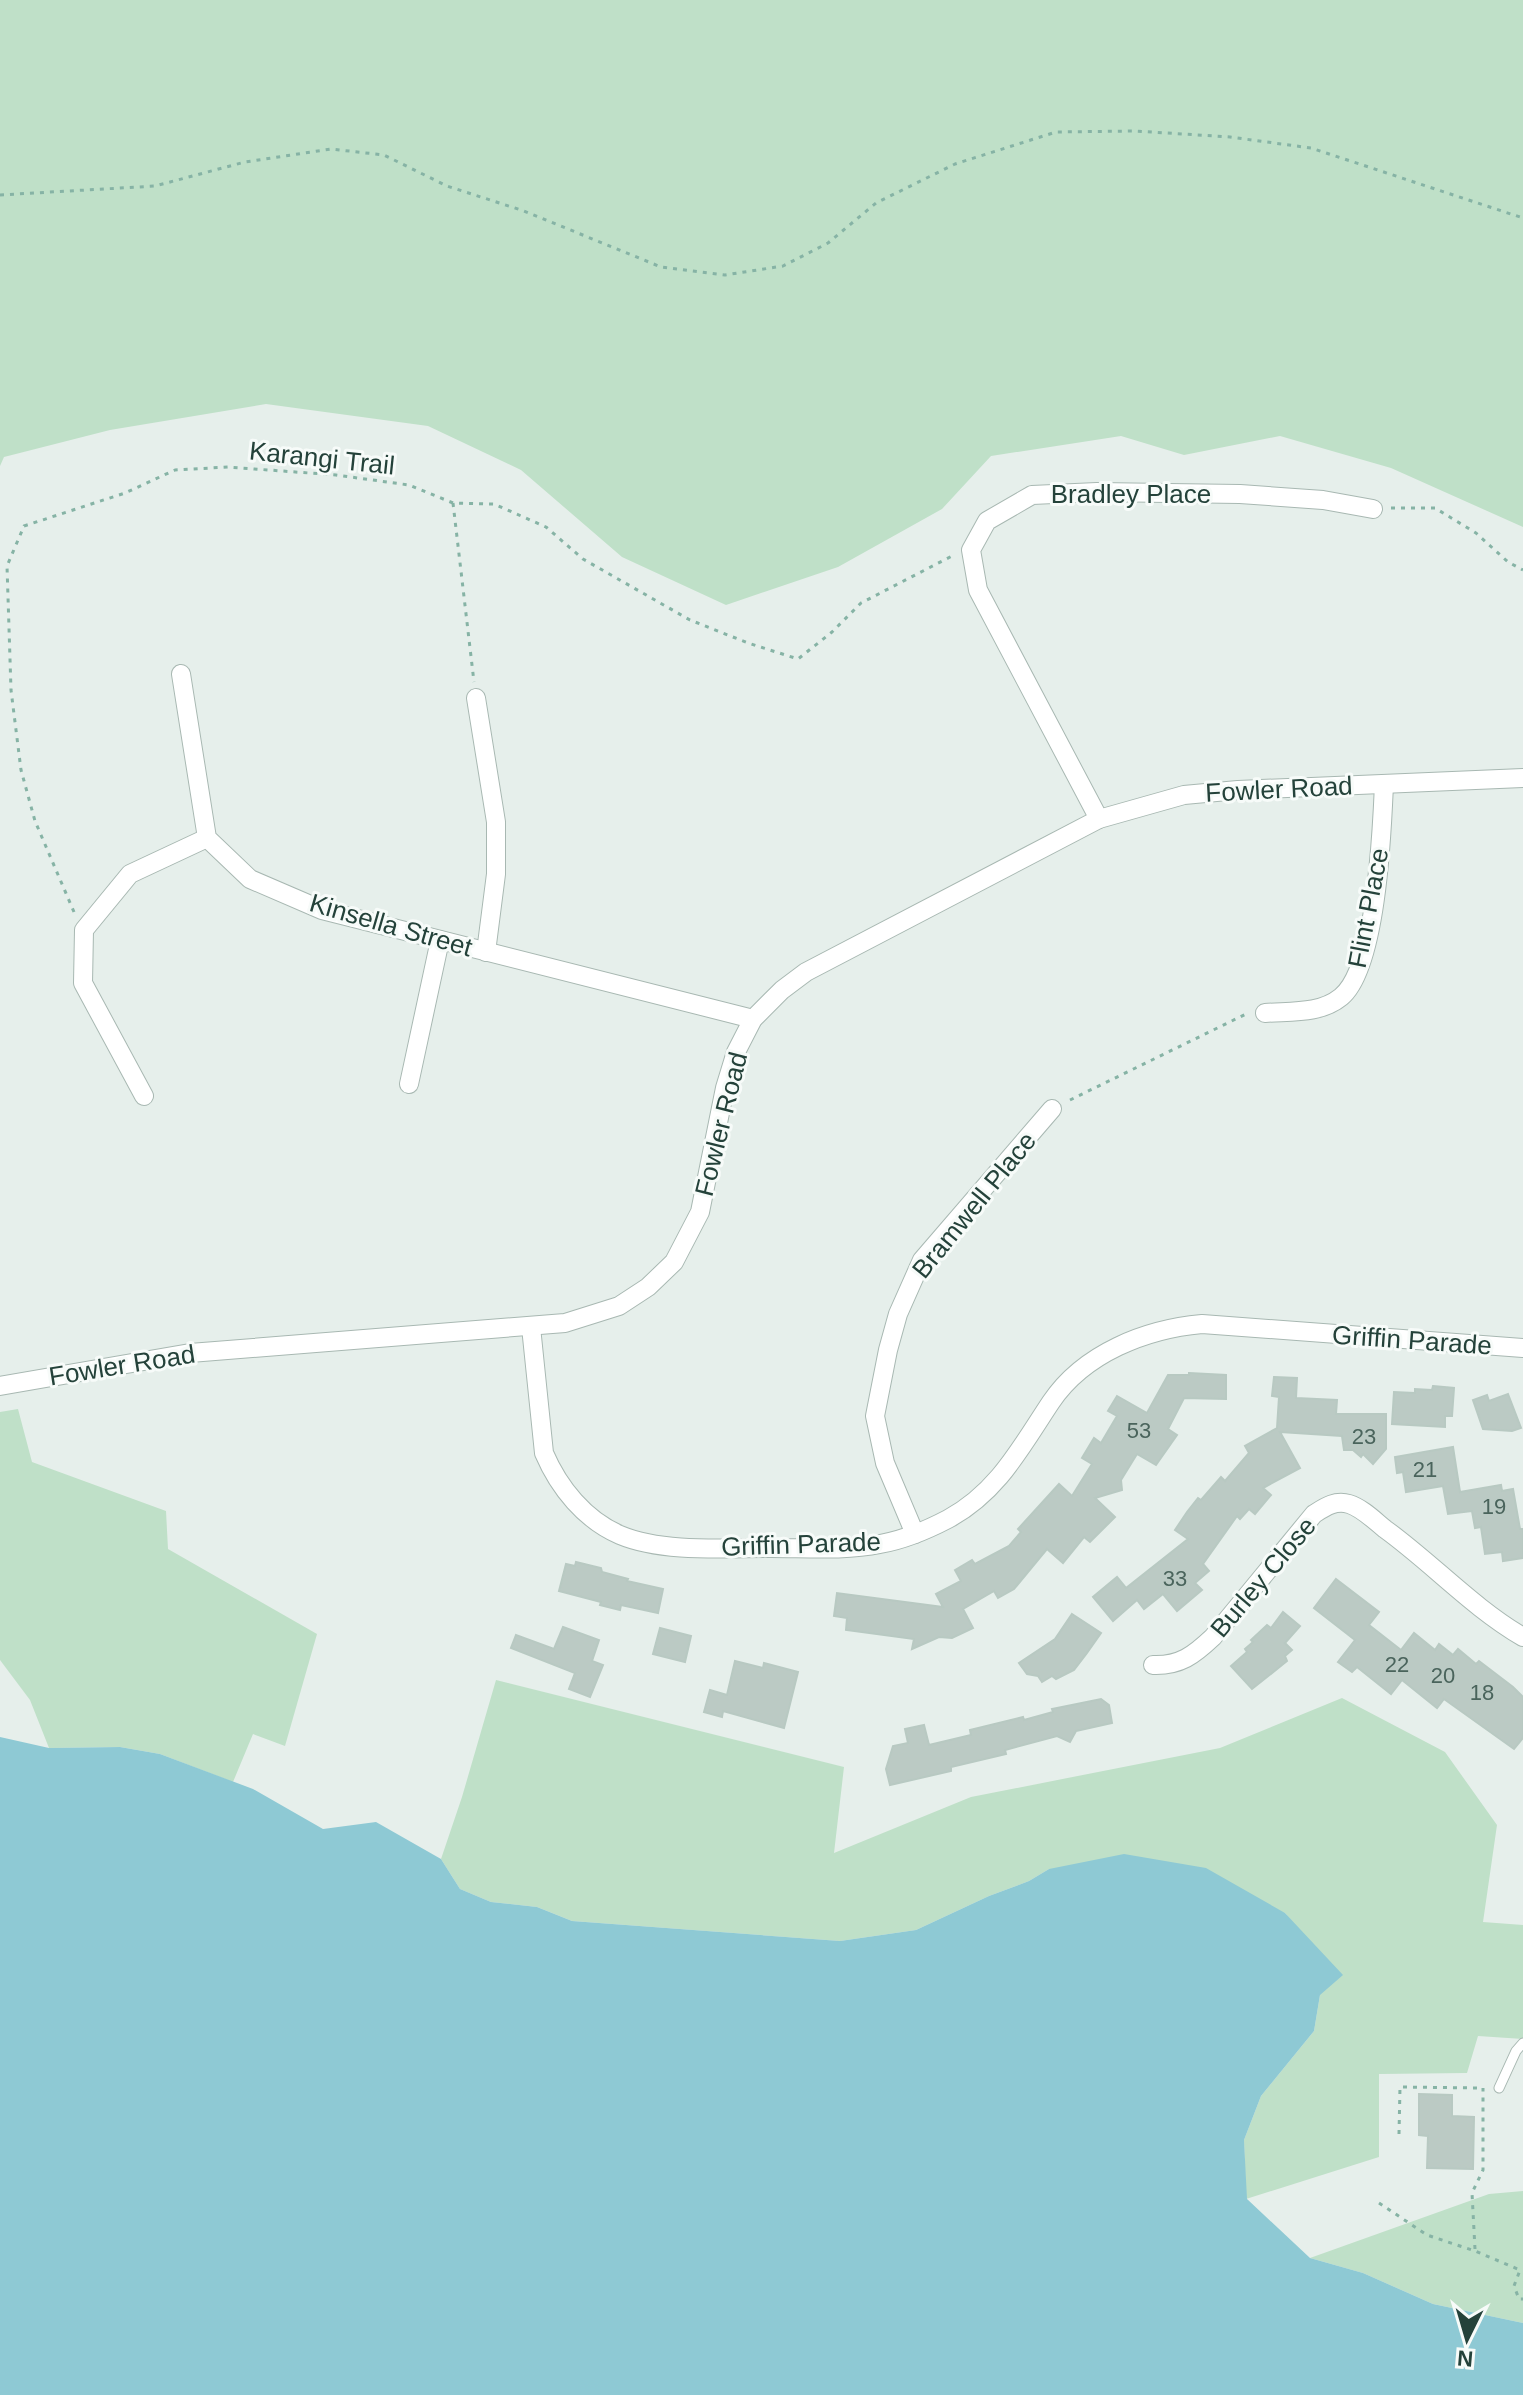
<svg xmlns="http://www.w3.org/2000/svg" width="1523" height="2395" font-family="Arial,sans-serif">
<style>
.green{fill:#bfe0c8}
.water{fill:#8ec9d4}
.building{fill:#bbcac4;stroke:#b8c9c2;stroke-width:2}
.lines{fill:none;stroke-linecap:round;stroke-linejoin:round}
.lane-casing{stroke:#a8b8b2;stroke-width:11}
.street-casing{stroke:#a8b8b2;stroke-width:20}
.path{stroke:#86b3a5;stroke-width:3;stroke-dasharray:4 6;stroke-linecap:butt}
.lane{stroke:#fff;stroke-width:9}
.street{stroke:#fff;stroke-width:18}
.labels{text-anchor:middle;stroke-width:6;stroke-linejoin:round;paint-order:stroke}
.number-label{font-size:22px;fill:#4a645c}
.street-label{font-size:26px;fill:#24423a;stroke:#f7fbf9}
</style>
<rect width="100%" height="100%" fill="#e6efeb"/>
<g class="green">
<polygon points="0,0 1523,0 1523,527 1391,468 1280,436 1184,455 1121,436 991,456 942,509 838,567 726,605 622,557 521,470 428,426 266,404 110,430 4,457 0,466"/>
<polygon points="18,1409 32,1462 166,1511 168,1549 317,1634 285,1746 253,1734 233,1782 160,1754 120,1747 49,1748 30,1700 0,1660 0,1412"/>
<polygon points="496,1680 844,1767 834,1853 971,1797 1220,1748 1342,1698 1445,1752 1497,1825 1483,1922 1523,1925 1523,2039 1478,2036 1467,2073 1379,2074 1379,2157 1246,2199 1244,2140 1261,2096 1314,2031 1320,1995 1293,1923 1285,1913 1049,1869 1029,1881 989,1896 916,1930 840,1941 572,1921 537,1907 491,1902 460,1889 441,1859 462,1797"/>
<polygon points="1523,2191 1523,2323 1433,2304 1363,2273 1310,2258 1489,2194"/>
</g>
<polygon class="water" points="0,1737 49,1748 120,1747 160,1754 253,1789 323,1829 376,1822 441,1859 460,1889 491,1902 537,1907 572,1921 840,1941 916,1930 989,1896 1029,1881 1049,1869 1124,1854 1206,1868 1285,1913 1343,1975 1320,1995 1314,2031 1261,2096 1244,2140 1247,2199 1310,2258 1363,2273 1433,2304 1523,2323 1523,2395 0,2395"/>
<g class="building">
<polygon points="1189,1373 1226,1375 1226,1399 1184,1398 1168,1429 1177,1435 1156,1465 1137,1454 1121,1480 1122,1490 1095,1498 1115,1517 1090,1542 1084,1537 1063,1563 1047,1549 1014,1589 998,1598 994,1591 963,1609 973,1628 952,1638 939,1637 912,1649 914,1639 846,1630 847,1618 834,1616 837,1593 943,1607 936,1594 961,1581 955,1570 972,1560 975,1564 1009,1546 1021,1532 1018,1529 1059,1484 1072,1496 1092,1464 1082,1458 1094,1438 1101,1443 1117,1416 1108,1411 1117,1396 1147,1413 1168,1375 1189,1375"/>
<polygon points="1274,1377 1297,1378 1296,1398 1337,1400 1336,1414 1386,1414 1386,1449 1373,1464 1363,1454 1361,1457 1353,1450 1344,1450 1342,1436 1280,1432 1300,1468 1263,1488 1271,1495 1255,1514 1249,1509 1240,1519 1237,1516 1203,1564 1209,1571 1195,1583 1202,1590 1177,1611 1163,1594 1144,1609 1137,1600 1113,1621 1093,1597 1117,1577 1126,1588 1188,1539 1175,1530 1187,1512 1198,1498 1201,1500 1221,1477 1225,1481 1249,1453 1245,1446 1277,1428 1279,1397 1272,1396"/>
<polygon points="1433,1386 1454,1388 1452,1416 1445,1416 1445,1427 1392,1424 1394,1392 1415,1393 1415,1389 1432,1390"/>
<polygon points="1508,1394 1521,1428 1512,1431 1483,1429 1473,1400 1487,1395 1489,1401"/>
<polygon points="1453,1447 1460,1492 1501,1485 1502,1491 1513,1489 1520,1529 1523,1529 1523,1558 1503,1561 1502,1552 1485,1554 1481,1527 1475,1528 1472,1511 1448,1514 1443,1486 1406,1492 1403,1472 1397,1473 1395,1457"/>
<polygon points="576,1562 601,1568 602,1572 628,1579 627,1581 663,1589 658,1613 621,1605 620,1610 600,1605 601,1602 559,1591 566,1564 575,1566"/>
<polygon points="1336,1579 1379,1612 1369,1625 1401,1650 1414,1633 1435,1650 1439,1644 1453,1655 1458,1649 1476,1664 1479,1661 1513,1687 1523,1697 1523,1738 1514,1749 1444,1699 1437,1708 1402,1680 1391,1694 1357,1667 1352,1672 1338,1662 1355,1640 1314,1608"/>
<polygon points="1283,1612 1300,1626 1285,1643 1292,1650 1285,1656 1287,1661 1252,1689 1231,1666 1247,1652 1245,1649 1253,1642 1251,1640 1267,1625 1271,1628"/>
<polygon points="1072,1614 1101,1633 1087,1653 1074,1670 1056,1679 1052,1676 1042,1682 1038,1676 1027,1674 1019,1663 1055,1639"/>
<polygon points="563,1627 599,1640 592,1661 603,1665 590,1697 569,1689 575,1673 511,1648 516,1635 554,1649"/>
<polygon points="660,1628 691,1636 685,1662 653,1654"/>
<polygon points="735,1661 763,1668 764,1663 798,1672 784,1728 723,1711 722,1717 704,1712 710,1690 727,1695"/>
<polygon points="1101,1699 1109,1705 1112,1723 1076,1731 1070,1742 1057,1736 1005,1750 1006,1754 951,1767 951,1771 890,1785 886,1769 893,1746 908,1743 905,1729 924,1725 929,1745 971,1735 970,1730 1023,1717 1024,1720 1053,1712 1052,1709"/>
<polygon points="1419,2094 1452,2095 1452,2116 1474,2117 1473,2169 1427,2168 1428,2136 1419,2135"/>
</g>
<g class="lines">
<defs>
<polyline id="lane" points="1499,2088 1516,2051 1523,2043"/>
<g id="street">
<polyline points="181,674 207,838 250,879 322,910 753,1019"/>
<polyline points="476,698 496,822 496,874 486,952"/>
<polyline points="1099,819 978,590 971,550 987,521 1032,495 1097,492 1240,494 1323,500 1373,509"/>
<path d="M1265 1013C1292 1011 1320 1014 1341 997 1377 968 1382 829 1384 784"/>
<polyline points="409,1084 440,940"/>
<polyline points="144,1096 83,983 84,930 130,874 207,838"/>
<path d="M531 1327 544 1453C559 1488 585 1520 620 1535 663 1553 725 1548 771 1548 807 1548 845 1551 880 1544 903 1540 927 1530 948 1519 998 1492 1021 1447 1051 1402 1084 1353 1146 1329 1202 1324L1523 1348"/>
<polyline points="0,1386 190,1353 565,1323 619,1306 648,1287 674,1262 700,1212 725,1088 736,1052 753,1019 782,990 806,972 1099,819 1184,795 1238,790 1523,778"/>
<polyline points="915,1534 885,1463 875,1416 888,1350 898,1314 922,1260 1052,1109"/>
<path d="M1153 1665C1180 1666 1194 1655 1213 1637L1314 1514C1325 1507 1335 1500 1349 1504 1362 1508 1374 1520 1385 1529 1432 1563 1473 1608 1523 1637"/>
</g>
</defs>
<use href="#lane" class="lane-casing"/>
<use href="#street" class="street-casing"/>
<g class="path">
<polyline points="0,195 155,186 245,162 331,149 384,155 447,186 524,211 661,267 725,275 783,266 828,243 876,203 955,164 1056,132 1134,131 1230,137 1311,148 1523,218"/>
<polyline points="453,503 474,682"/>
<polyline points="1391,508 1435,508 1476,533 1508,562 1523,570"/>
<polyline points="74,912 35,821 21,770 11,690 7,566 24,526 125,493 175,470 228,467 336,475 409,485 453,503 494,504 546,527 583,559 690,620 748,643 798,659 832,632 861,603 952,556"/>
<polyline points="1070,1100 1246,1014"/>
<polyline points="1399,2134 1400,2087 1483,2088"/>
<polyline points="1379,2203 1427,2235 1475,2251 1520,2270 1514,2286 1519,2299 1523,2299"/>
<polyline points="1475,2249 1472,2193 1483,2170 1483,2088"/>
</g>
<use href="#lane" class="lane"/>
<use href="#street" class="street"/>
</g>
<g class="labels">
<g class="number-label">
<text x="1139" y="1438">53</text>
<text x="1364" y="1444">23</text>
<text x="1425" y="1477">21</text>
<text x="1494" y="1514">19</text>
<text x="1175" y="1586">33</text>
<text x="1397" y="1672">22</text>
<text x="1443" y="1683">20</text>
<text x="1482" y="1700">18</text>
</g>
<g class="street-label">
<text transform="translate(322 458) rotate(6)" y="9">Karangi Trail</text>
<text x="1131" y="503">Bradley Place</text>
<text transform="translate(1279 789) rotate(-3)" y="9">Fowler Road</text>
<text transform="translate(1368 908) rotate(-79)" y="9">Flint Place</text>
<text transform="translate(391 925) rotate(16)" y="9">Kinsella Street</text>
<text transform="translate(721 1124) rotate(-76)" y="9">Fowler Road</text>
<text transform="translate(974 1205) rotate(-51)" y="9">Bramwell Place</text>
<text transform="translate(1412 1340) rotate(4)" y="9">Griffin Parade</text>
<text transform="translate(122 1365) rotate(-9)" y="9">Fowler Road</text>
<text transform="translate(801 1544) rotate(-2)" y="9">Griffin Parade</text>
<text transform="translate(1263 1577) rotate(-50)" y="9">Burley Close</text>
</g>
</g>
<g transform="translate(1467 2339) rotate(185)" stroke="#f7fbf9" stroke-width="6" paint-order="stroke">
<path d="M0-6L14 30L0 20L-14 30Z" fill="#24423a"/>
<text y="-12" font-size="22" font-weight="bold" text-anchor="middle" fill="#24423a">N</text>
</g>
</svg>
